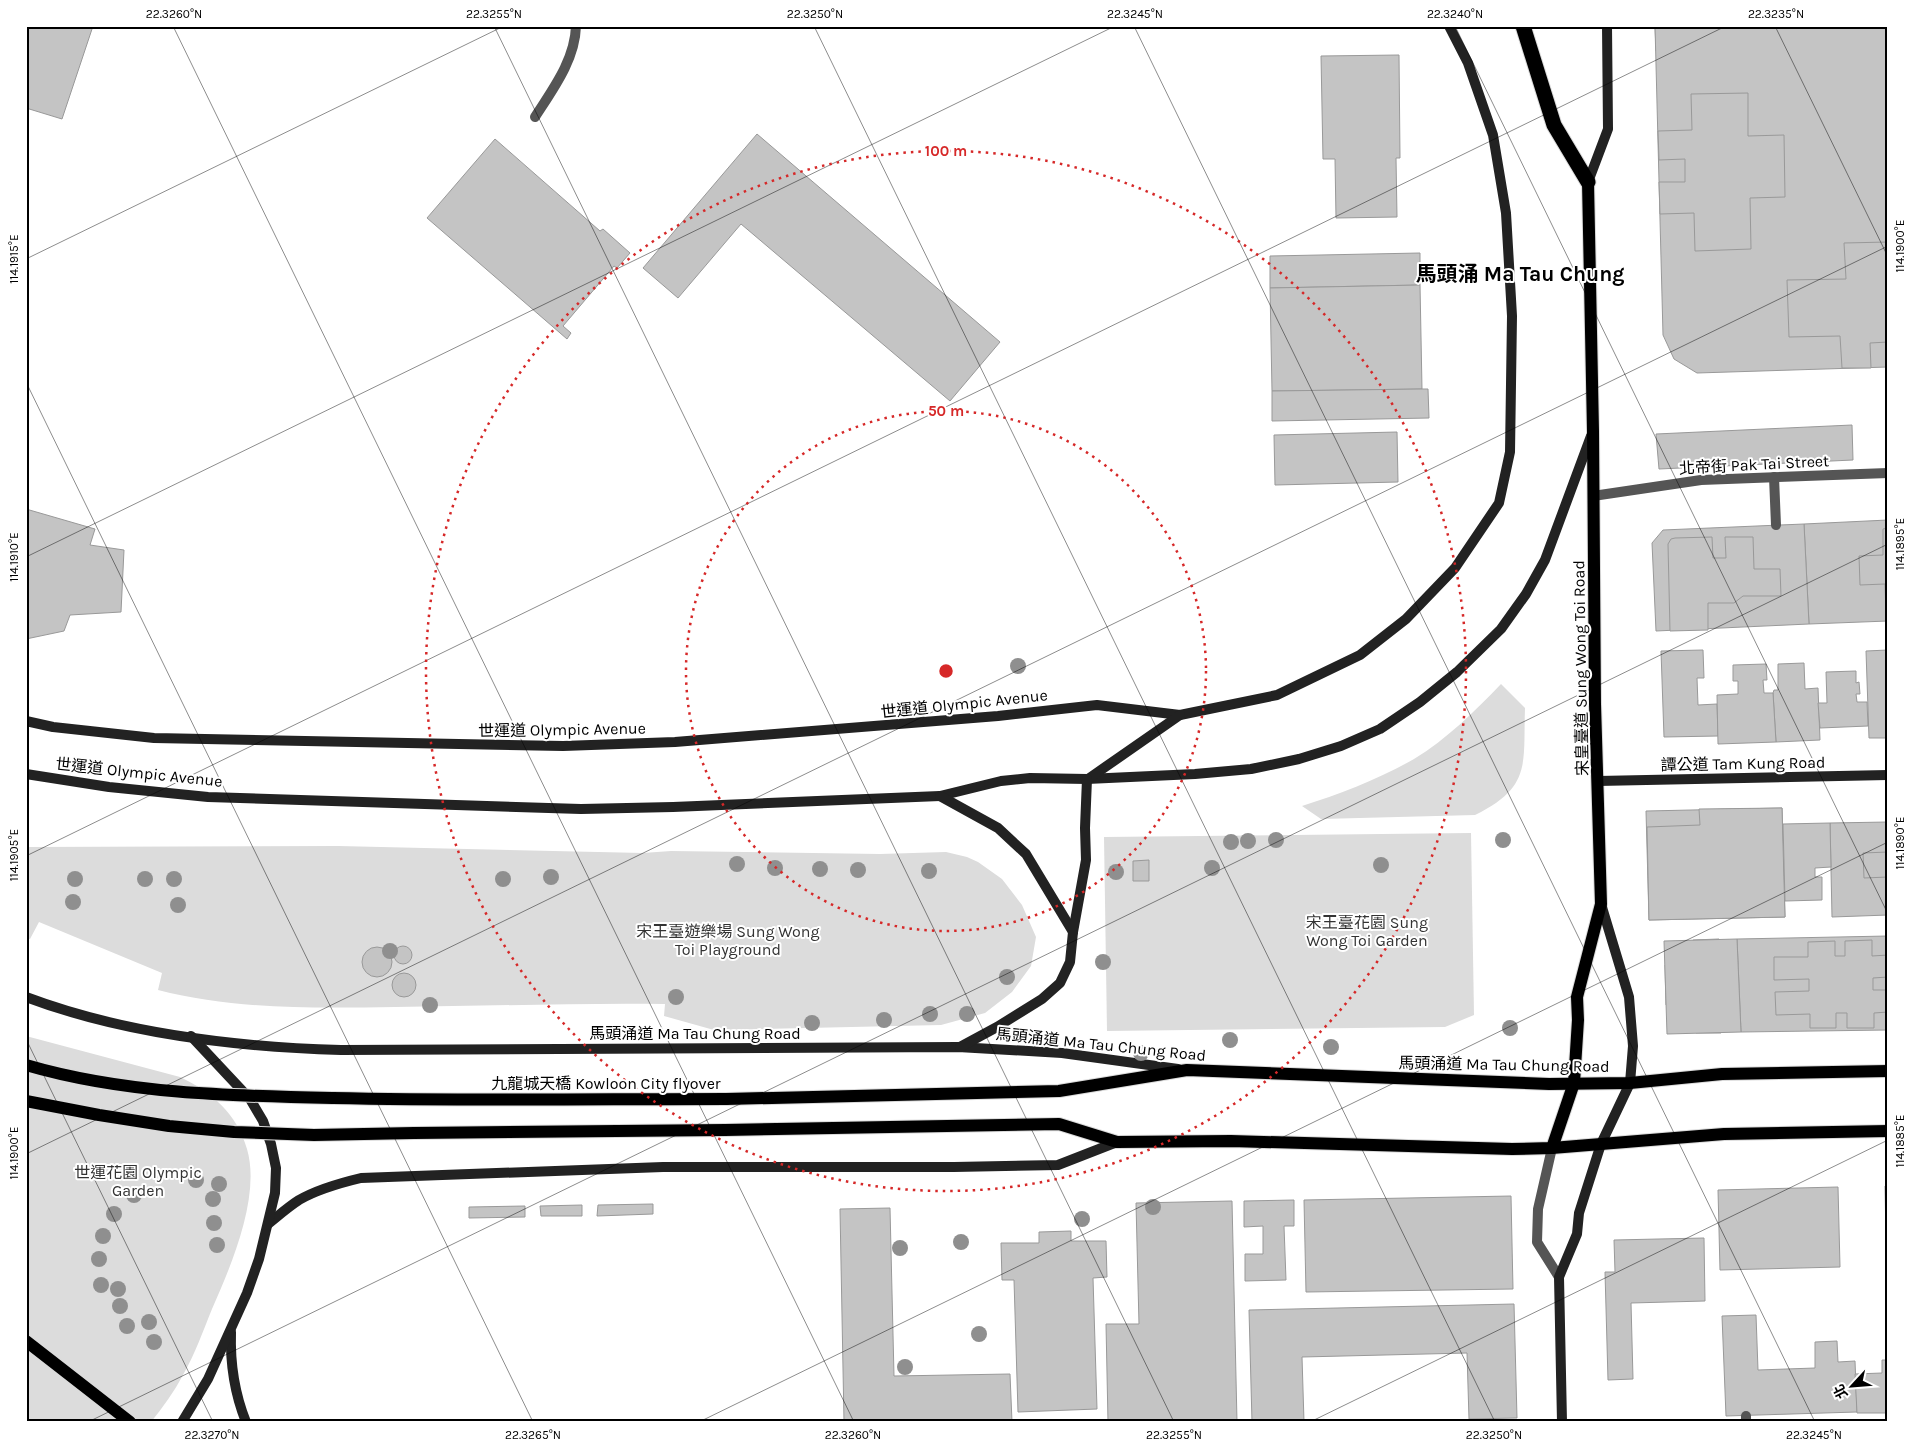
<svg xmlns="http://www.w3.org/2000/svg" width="1914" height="1448" font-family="Karla,'Noto Sans TC',sans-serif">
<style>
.green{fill:#dcdcdc}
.building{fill:#c4c4c4;stroke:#999}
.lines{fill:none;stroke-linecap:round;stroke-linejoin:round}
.primary-casing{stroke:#dbdbdb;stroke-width:14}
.highway-casing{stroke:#dbdbdb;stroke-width:17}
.lane{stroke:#555;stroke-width:10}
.street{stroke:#555;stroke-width:10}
.secondary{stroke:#222;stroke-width:10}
.primary{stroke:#000;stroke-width:12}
.highway{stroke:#000;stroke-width:15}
.primary-bridge-casing{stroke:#dbdbdb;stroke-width:14;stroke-linecap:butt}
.primary-bridge{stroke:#000;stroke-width:12}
.tree{fill:#8f8f8f}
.ticks{fill:none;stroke:#000;stroke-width:1;stroke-opacity:0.45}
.ring{fill:none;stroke:#d62828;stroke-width:2.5;stroke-dasharray:2.5 5}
.labels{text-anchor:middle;stroke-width:4;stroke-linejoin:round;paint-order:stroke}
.street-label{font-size:16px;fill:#000;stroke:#fff}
.park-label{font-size:16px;fill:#333;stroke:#fff}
.district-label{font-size:21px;font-weight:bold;fill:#000;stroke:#fff}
.centre{fill:#d62828;stroke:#fff;stroke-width:2.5}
.ring-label{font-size:15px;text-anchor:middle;font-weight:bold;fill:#d62828;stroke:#fff;stroke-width:4;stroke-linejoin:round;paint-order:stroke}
.neatline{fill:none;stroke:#000;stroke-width:2}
.ticks-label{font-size:12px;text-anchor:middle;fill:#000}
</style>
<rect width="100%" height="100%" fill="#fff"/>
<g class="green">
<path d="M1501 684 1525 708C1523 764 1532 787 1475 815L1321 819 1302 806C1340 794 1379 779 1414 759 1447 739 1475 711 1501 684Z"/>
<polygon points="1471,833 1474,1015 1445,1027 1107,1031 1104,837"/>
<path d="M338 846 643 853 671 851 880 854 946 852 967 857 978 862 1002 879 1022 905 1036 937 1031 966 1012 992 985 1013 941 1025 714 1030 664 1016 665 1004C575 1003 485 1006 395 1007 316 1008 235 1010 158 990L162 973 39 922 30 939 26 938V847Z"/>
<path d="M26 1036 180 1077C212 1092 237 1114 247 1149 261 1196 231 1266 212 1309 203 1331 195 1354 183 1375 174 1392 163 1407 151 1422H26Z"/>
</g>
<g class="building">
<polygon points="26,26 93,26 62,119 26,108"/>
<polygon points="1655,26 1780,26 1781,34 1745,35 1747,87 1690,89 1689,50 1656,51"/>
<polygon points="1655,26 1888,26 1888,367 1697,373 1674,359 1663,335"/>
<polygon points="1399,55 1400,158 1396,158 1397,217 1336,218 1335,159 1323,159 1321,56"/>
<polygon points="1748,93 1748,136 1784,135 1785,197 1750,198 1751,249 1695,251 1694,213 1660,214 1659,182 1685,182 1685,159 1659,160 1658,131 1692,130 1691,94"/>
<polygon points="757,134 1000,342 950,401 741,224 678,298 643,268"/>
<polygon points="495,139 600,231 603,229 630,253 617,268 614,266 563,326 571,333 567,339 427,218"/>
<polygon points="1888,242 1888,342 1870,343 1871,368 1842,368 1840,336 1789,337 1787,280 1846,279 1844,243"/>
<polygon points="1420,253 1420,285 1270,288 1270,256"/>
<polygon points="1420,285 1422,389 1272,391 1270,288"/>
<polygon points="1422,389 1428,389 1429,418 1272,421 1272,391"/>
<polygon points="1852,425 1853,460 1659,469 1656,434"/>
<polygon points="1397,432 1398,482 1275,485 1274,435"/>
<polygon points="26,509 95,529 90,545 124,550 121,612 70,615 64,631 26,639"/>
<polygon points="1888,520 1888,621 1809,624 1804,524"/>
<polygon points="1804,524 1809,624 1656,631 1652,543 1663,530"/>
<polygon points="1888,528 1888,614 1886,614 1885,584 1860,585 1859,556 1883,555 1883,529"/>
<polygon points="1712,537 1713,558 1726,558 1725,537 1753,537 1754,569 1780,569 1781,596 1743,596 1734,603 1708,603 1708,630 1670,631 1668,544 1671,539 1675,538"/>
<polygon points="1703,650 1704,678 1697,678 1698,705 1717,704 1718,736 1664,737 1661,651"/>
<polygon points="1888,650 1888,738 1869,738 1866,651"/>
<polygon points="1804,663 1805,689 1818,688 1820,740 1776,742 1773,693 1774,690 1778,690 1778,664"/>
<polygon points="1766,664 1767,680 1763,680 1764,693 1773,693 1776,742 1718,744 1717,695 1738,694 1738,681 1733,681 1733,665"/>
<polygon points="1856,671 1856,683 1859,682 1860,694 1856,694 1857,702 1867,702 1868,726 1820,728 1818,703 1827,703 1826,672"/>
<polygon points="1782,808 1785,917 1649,920 1646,811"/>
<polygon points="1782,808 1785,917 1649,920 1647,827 1700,825 1699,809"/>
<polygon points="1888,822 1888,915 1832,917 1830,823"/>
<polygon points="1830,823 1831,867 1815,868 1815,877 1822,877 1822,900 1785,901 1783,824"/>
<polygon points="1888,852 1888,877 1864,878 1863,853"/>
<polygon points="1149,860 1149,881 1133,881 1133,861"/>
<polygon points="1888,936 1888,1030 1741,1032 1737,939"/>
<polygon points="1719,939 1721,1033 1696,1033 1695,1004 1666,1005 1665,965 1694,964 1693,940"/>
<polygon points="1737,939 1741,1032 1667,1034 1664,941"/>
<polygon points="1872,940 1872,956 1888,955 1888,977 1873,978 1873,990 1888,990 1888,1012 1874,1013 1874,1028 1847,1028 1847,1013 1836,1013 1836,1028 1810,1028 1810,1014 1776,1015 1775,992 1809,991 1809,979 1774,980 1774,957 1808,957 1808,942 1835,941 1835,956 1845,956 1845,941"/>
<circle cx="403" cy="955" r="9"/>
<circle cx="377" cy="962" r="15"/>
<circle cx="404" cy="985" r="12"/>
<polygon points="1885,1186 1888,1186 1888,1290 1887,1290"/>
<polygon points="1838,1187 1840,1267 1720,1270 1718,1190"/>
<polygon points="1511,1196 1513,1289 1306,1292 1304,1200"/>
<polygon points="1294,1200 1294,1226 1284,1226 1286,1280 1245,1281 1245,1254 1263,1254 1263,1226 1244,1227 1244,1201"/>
<polygon points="1232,1201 1237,1422 1108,1422 1106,1324 1139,1324 1136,1203"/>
<polygon points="653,1204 653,1214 597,1216 598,1205"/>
<polygon points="582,1205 582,1216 541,1216 540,1206"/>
<polygon points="525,1206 525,1217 469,1218 469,1207"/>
<polygon points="890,1208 894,1376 1010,1374 1012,1422 844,1422 840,1209"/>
<polygon points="1071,1231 1071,1241 1106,1241 1107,1277 1093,1278 1097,1409 1018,1412 1014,1280 1002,1280 1001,1243 1039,1243 1039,1232"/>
<polygon points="1704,1238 1705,1301 1631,1303 1633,1379 1608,1380 1605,1272 1615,1272 1614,1240"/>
<polygon points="1514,1304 1517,1418 1469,1419 1467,1353 1302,1357 1304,1422 1252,1422 1249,1310"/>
<polygon points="1756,1315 1758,1370 1815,1368 1815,1342 1837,1341 1838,1362 1855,1361 1857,1412 1726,1416 1722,1316"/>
<polygon points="1882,1360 1888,1360 1888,1413 1857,1413 1855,1374 1882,1373"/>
</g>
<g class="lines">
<defs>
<g id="primary">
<polyline points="726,1099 1059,1091 1187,1070 1549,1084 1630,1083 1722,1074 1888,1071"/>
<polyline points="414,1133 725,1130 1059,1124 1117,1142 1231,1141 1512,1149 1552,1148 1724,1134 1888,1131"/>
<polyline points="1552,1148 1574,1083 1578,1020 1577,997 1601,904 1595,704 1593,431 1588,182"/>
<polyline points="26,1341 130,1422"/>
</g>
<polyline id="highway" points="1523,26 1554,125 1588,182"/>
</defs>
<use href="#primary" class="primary-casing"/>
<use href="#highway" class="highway-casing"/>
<g class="lane">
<polyline points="1774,477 1776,525"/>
<polyline points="1746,1416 1746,1422"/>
</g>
<g class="street">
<path d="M535 117C553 89 575 60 576 26"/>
<polyline points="1593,496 1701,480 1888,473"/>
<polyline points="1552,1148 1538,1209 1537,1242 1559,1277"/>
</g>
<g class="secondary">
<polyline points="1588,182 1608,129 1607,26"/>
<polyline points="26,721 53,727 154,738 563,746 675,742 998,716 1097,705 1180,715 1277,695 1360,655 1406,619 1455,568 1499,503 1510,452 1512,316 1506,213 1493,135 1468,63 1449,26"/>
<polyline points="26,774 109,787 208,797 581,809 673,807 940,796 1001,781 1030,778 1087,779 1195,774 1251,769 1299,759 1341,746 1380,729 1420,702 1457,672 1501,629 1526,594 1545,560 1591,436"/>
<polyline points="1088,779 1180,715"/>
<polyline points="1598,781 1888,775"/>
<polyline points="940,796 998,828 1026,854 1073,932"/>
<path d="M26 997C124 1034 237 1047 341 1050L958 1047 1062 1053 1178 1069"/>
<polyline points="960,1047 997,1027 1042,999 1060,983 1070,962 1073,932 1086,860 1085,828 1087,779"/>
<path d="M268 1224C278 1216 288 1207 299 1200 318 1189 340 1183 361 1178L663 1167H954L1058 1165 1117 1142"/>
<path d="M231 1332C230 1363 234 1392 246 1422"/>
<polyline points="182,1422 208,1379 247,1293 259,1259 275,1193 276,1168 271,1144 263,1121 250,1099 191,1036"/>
<polyline points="1562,1422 1559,1277 1577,1234 1579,1213 1601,1144 1630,1083 1633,1046 1629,997 1601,904"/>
</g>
<use href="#primary" class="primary"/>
<use href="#highway" class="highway"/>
<defs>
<g id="primary-bridge">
<path d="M26 1065C125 1094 231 1096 333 1098 464 1101 595 1099 726 1099"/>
<polyline points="26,1101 99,1115 169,1126 234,1132 314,1135 414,1133"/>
</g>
</defs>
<use href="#primary-bridge" class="primary-bridge-casing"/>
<use href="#primary-bridge" class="primary-bridge"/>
</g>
<g class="tree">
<circle cx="1018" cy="666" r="8"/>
<circle cx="1276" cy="840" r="8"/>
<circle cx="1503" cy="840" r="8"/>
<circle cx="1248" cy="841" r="8"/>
<circle cx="1231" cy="842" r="8"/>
<circle cx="737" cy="864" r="8"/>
<circle cx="1381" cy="865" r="8"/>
<circle cx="775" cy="868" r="8"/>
<circle cx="1212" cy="868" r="8"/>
<circle cx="820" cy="869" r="8"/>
<circle cx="858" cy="870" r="8"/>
<circle cx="929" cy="871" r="8"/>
<circle cx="1116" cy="872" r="8"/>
<circle cx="551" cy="877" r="8"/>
<circle cx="75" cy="879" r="8"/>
<circle cx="145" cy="879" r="8"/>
<circle cx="174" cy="879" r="8"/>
<circle cx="503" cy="879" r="8"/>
<circle cx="73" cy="902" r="8"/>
<circle cx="178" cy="905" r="8"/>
<circle cx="390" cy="951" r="8"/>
<circle cx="1103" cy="962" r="8"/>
<circle cx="1007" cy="977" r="8"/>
<circle cx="676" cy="997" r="8"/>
<circle cx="430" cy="1005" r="8"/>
<circle cx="930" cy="1014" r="8"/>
<circle cx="967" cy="1014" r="8"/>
<circle cx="884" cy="1020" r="8"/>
<circle cx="812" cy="1023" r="8"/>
<circle cx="1510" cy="1028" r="8"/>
<circle cx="1230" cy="1040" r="8"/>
<circle cx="1331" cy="1047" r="8"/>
<circle cx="1141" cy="1053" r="8"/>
<circle cx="196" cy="1180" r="8"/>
<circle cx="219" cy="1184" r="8"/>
<circle cx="134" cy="1195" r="8"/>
<circle cx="213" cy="1199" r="8"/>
<circle cx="1153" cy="1207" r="8"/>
<circle cx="114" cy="1214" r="8"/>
<circle cx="1082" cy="1219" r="8"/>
<circle cx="214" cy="1223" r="8"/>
<circle cx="103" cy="1236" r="8"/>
<circle cx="961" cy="1242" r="8"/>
<circle cx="217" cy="1245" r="8"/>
<circle cx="900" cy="1248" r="8"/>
<circle cx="99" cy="1259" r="8"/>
<circle cx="101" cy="1285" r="8"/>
<circle cx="118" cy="1289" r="8"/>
<circle cx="120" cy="1306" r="8"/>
<circle cx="149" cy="1322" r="8"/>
<circle cx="127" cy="1326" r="8"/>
<circle cx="979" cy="1334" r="8"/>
<circle cx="154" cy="1342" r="8"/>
<circle cx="905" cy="1367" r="8"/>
</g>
<path class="ticks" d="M173 26 854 1422M494 26 1174 1422M814 26 1495 1422M1134 26 1815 1422M1455 26 1888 914M1775 26 1888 257M26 259 504 26M26 382 533 1422M26 557 1115 26M26 856 1726 26M26 1039 213 1422M26 1154 1888 246M88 1422 1888 544M699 1422 1888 842M1310 1422 1888 1140"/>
<g class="ring">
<circle cx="946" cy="671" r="260"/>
<circle cx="946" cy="671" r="520"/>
</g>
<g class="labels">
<g class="street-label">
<text transform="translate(1754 464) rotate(-3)" y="6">北帝街 Pak Tai Street</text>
<text transform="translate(1580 668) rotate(-91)" y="6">宋皇臺道 Sung Wong Toi Road</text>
<text transform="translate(964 703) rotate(-6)" y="6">世運道 Olympic Avenue</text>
<text transform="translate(562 729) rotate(-1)" y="6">世運道 Olympic Avenue</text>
<text transform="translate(1743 763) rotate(-1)" y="6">譚公道 Tam Kung Road</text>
<text transform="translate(139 772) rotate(6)" y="6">世運道 Olympic Avenue</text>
<text x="695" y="1039">馬頭涌道 Ma Tau Chung Road</text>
<text transform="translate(1101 1044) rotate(6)" y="6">馬頭涌道 Ma Tau Chung Road</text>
<text transform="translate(1504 1064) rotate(1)" y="6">馬頭涌道 Ma Tau Chung Road</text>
<text x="606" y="1089">九龍城天橋 Kowloon City flyover</text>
</g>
<g class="park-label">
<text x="1367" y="928">宋王臺花園 Sung<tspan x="1367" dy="18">Wong Toi Garden</tspan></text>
<text x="728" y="937">宋王臺遊樂場 Sung Wong<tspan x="728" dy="18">Toi Playground</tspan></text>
<text x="138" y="1178">世運花園 Olympic<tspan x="138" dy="18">Garden</tspan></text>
</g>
<g class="district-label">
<text x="1520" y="281">馬頭涌 Ma Tau Chung</text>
</g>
</g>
<circle cx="946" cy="671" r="8" class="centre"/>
<g class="ring-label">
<text x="946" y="156">100 m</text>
<text x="946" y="416">50 m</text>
</g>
<rect width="1914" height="1448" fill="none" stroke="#ffffff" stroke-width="55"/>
<g transform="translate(1852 1386) rotate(244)" stroke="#ffffff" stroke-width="4" paint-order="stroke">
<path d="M0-4L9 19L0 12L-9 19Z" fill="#000000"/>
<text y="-8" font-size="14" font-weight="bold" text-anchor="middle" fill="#000000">北</text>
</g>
<rect x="28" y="28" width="1858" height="1392" class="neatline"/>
<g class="ticks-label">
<text x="174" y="18">22.3260°N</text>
<text x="494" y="18">22.3255°N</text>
<text x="815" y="18">22.3250°N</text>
<text x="1135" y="18">22.3245°N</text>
<text x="1455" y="18">22.3240°N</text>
<text x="1776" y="18">22.3235°N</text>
<text transform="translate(1900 246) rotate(-90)" y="4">114.1900°E</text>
<text transform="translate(14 259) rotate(-90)" y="4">114.1915°E</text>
<text transform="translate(1900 544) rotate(-90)" y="4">114.1895°E</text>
<text transform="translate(14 557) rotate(-90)" y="4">114.1910°E</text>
<text transform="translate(1900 843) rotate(-90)" y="4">114.1890°E</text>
<text transform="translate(14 855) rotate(-90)" y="4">114.1905°E</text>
<text transform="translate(1900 1141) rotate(-90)" y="4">114.1885°E</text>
<text transform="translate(14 1153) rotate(-90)" y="4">114.1900°E</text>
<text x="212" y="1439">22.3270°N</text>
<text x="533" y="1439">22.3265°N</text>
<text x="853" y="1439">22.3260°N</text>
<text x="1174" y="1439">22.3255°N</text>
<text x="1494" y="1439">22.3250°N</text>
<text x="1814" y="1439">22.3245°N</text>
</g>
</svg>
